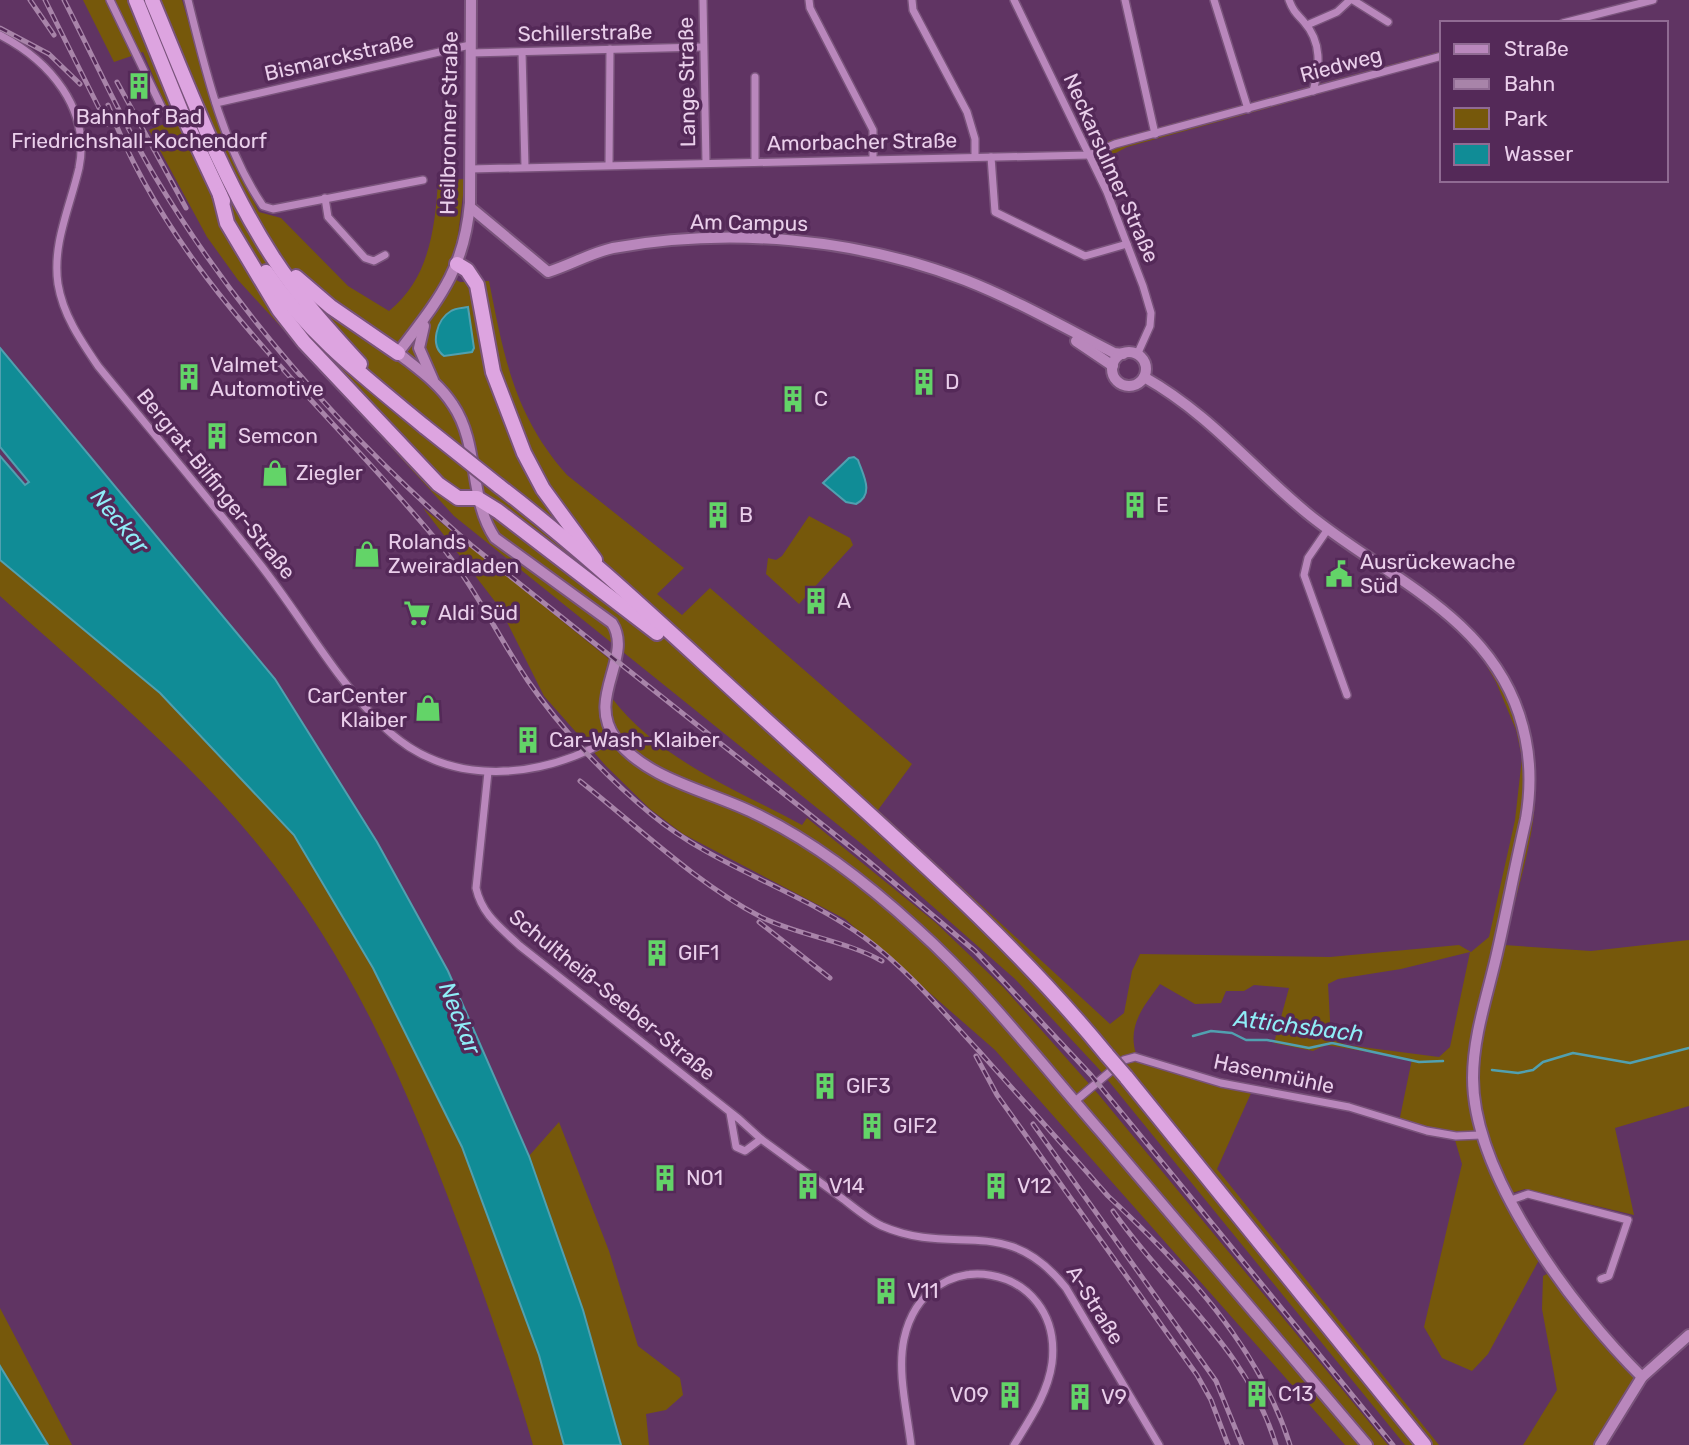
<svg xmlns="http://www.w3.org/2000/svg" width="1689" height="1445" font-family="Rubik,sans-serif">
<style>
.green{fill:#76580b;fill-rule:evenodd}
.water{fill:#108c96;stroke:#51a0b0;stroke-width:2}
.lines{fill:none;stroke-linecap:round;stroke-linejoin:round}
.stream{stroke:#51a0b0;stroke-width:2.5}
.street-casing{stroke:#79537b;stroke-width:10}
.secondary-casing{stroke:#79537b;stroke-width:14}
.highway-casing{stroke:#79537b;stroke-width:18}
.street{stroke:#b987bc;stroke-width:7}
.secondary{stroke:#b987bc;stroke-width:10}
.highway{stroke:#dda4e0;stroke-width:14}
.rail-casing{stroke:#a884a9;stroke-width:5}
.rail{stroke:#542958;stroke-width:2.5;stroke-dasharray:8;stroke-linecap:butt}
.highway-bridge-casing{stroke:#79537b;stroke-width:18;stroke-linecap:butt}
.highway-bridge{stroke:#dda4e0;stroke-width:14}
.labels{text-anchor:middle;stroke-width:7;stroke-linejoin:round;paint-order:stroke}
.street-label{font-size:21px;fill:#eacfeb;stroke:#542958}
.poi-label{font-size:21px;fill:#eacfeb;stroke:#542958;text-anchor:start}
.water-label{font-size:23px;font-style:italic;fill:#8fedf7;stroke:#542958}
</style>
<rect width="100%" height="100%" fill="#603463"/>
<g class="green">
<path d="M83 0H182L224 141 259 212 281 218 348 286 389 311C429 279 435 229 438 181L465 179 457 243 445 274 460 282 489 281C504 357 514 415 567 475L684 568 657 594 682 615 710 588 912 764 878 810 1110 1024 1124 1013 1132 971 1140 954 1330 957 1459 945 1471 952 1489 937 1515 820 1522 758 1516 730 1496 682 1461 622C1516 660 1537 733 1535 798 1534 841 1514 901 1504 945L1591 951 1689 940V1106L1615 1128 1634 1215 1525 1189 1512 1193 1567 1286 1641 1369 1633 1378 1639 1385 1602 1445H1523L1557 1390 1542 1309 1543 1276 1547 1274 1539 1260 1488 1354 1472 1371 1442 1358 1424 1327 1462 1164 1455 1140 1398 1127 1412 1059 1326 1045 1313 1051 1274 1043 1289 988 1254 985 1244 991H1226L1221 1003 1195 1004 1160 984C1144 1006 1127 1025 1136 1054L1252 1091 1217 1169 1439 1445H1405L1098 1068 1015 979 863 845 454 516 238 280 207 237 149 130 172 121 143 52 114 62ZM1470 952 1450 1047 1439 1057 1346 1045 1331 1038 1328 984 1338 979 1401 969Z"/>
<polygon points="1442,51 1442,60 1127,147 1110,156 1108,141"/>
<path d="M423 508 614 663 611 697C658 759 735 789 802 825L807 818 936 923 1004 988 1099 1095 1388 1445H1345L995 1050 845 919 683 834 650 809 606 766 544 696 500 608Z"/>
<polygon points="809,516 850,538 853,545 799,604 766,574 768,558 776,560 782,556"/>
<path d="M0 560 160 693 294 835 373 968 462 1147 539 1355 564 1445H533C515 1382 493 1321 471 1259 418 1113 359 967 259 846 183 753 89 676 0 596Z"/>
<polygon points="559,1122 609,1251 638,1346 680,1378 683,1395 666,1410 646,1414 649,1445 621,1445 529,1156"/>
<polygon points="0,1308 72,1445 48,1445 0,1366"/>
</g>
<g class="water">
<path d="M468 307 474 348 472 352 444 356C429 345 437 319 451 311 455 308 463 308 468 307Z"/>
<polygon points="0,348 275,679 377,842 448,971 529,1156 583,1310 621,1445 564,1445 539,1355 462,1147 373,968 294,835 160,693 0,560 0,456 25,485 29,482 0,447"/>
<path d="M854 457 858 460C863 475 875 494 856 504L846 502 823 483 849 458Z"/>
<polygon points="0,1366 48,1445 0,1445"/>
</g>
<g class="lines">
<g class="stream">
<polyline points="1193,1036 1211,1031 1232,1033 1246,1040 1267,1040 1309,1048 1332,1043 1419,1062 1443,1061"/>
<polyline points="1492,1070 1518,1073 1533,1070 1543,1062 1573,1053 1630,1063 1689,1048"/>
</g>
<defs>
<g id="street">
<polyline points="110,0 162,108"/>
<path d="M188 0C205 69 223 147 263 206L273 209 423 180"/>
<polyline points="703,0 706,163"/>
<polyline points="809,0 810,8 873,130 873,158"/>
<polyline points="912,0 913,10 967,112 975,139 975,157"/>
<polyline points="1014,0 1107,192 1143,286 1151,313 1150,326 1137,355"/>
<polyline points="1125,0 1155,134"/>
<polyline points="1214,0 1248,109"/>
<path d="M1289 0C1293 11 1297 14 1304 22 1322 42 1320 67 1313 91"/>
<polyline points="1353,0 1388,22"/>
<polyline points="1563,23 1653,0"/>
<polyline points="1307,25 1337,12 1350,0"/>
<path d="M0 35C50 61 91 109 79 168 70 207 52 244 58 284 63 315 81 341 98 366 152 432 207 496 259 563 301 616 335 679 384 727 449 790 542 779 614 737"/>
<polyline points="522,52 525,167"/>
<polyline points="470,53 702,47"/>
<polyline points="755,77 755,162"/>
<polyline points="216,103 470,45"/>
<polyline points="991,157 995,212 1085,256 1127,244"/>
<polyline points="609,165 610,49"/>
<polyline points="470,169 1089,155 1115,144 1442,56"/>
<polyline points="325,198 328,217 365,258 374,261 385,255"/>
<polyline points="1328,529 1308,558 1304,575 1347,695"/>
<path d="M488 772 476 888C482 915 501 928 520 946L739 1119 761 1139 745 1151 736 1147 730 1113"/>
<polyline points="1074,1102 1124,1060 1135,1057 1221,1083 1349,1107 1427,1131 1456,1136 1481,1135"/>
<path d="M761 1139C788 1159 816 1179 843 1199 855 1208 869 1220 882 1226 956 1258 1006 1212 1066 1288L1159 1445"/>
<polyline points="1511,1200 1528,1194 1628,1220 1609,1276 1601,1279"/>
<path d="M911 1445C907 1411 897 1372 904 1339 926 1238 1064 1262 1052 1363 1048 1393 1030 1419 1014 1445"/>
</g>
<g id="secondary">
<path d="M471 0 470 203C464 272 437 301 398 353 418 369 439 383 453 405 480 445 468 498 495 538L612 623C634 657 585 698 616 739 647 780 710 791 754 813 813 841 868 884 916 928 984 989 1041 1063 1101 1132 1189 1237 1278 1341 1367 1445"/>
<path d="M470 207 548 272C570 265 591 253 613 248 729 227 856 238 965 280 1016 300 1065 328 1114 353L1123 354"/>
<polyline points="424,326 419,348 433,380"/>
<polyline points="1076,341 1113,366"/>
<circle cx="1129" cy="369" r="17"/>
<path d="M1144 377C1211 415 1249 465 1307 513 1382 575 1486 614 1519 714 1530 747 1532 784 1526 819 1516 862 1508 905 1498 949 1489 991 1473 1034 1473 1078 1473 1176 1575 1311 1642 1377"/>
<polyline points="1600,1445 1642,1377 1689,1335"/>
</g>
<g id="highway">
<polyline points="136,0 181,111 223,201"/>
<path d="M152 0C188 86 221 177 272 256 297 295 329 330 360 364"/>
<polyline points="220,195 227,223 279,310 304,342 438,484 458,498 477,498 498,511 657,633"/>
<polyline points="457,264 467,270 477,285 493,372 524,453 543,489 595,560"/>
<path d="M266 272C309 335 367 379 425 427"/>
<polyline points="296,277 331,307 398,353"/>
<path d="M499 486C597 561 686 648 778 731 891 835 1010 936 1107 1055"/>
<polyline points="1126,1077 1424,1445"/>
</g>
</defs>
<use href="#street" class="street-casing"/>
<use href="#secondary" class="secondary-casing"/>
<use href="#highway" class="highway-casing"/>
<use href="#street" class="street"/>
<use href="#secondary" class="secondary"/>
<use href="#highway" class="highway"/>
<defs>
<g id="rail">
<polyline points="30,0 54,35"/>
<polyline points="45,0 107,124"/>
<path d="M64 0C94 58 121 119 154 175 238 316 348 438 471 545L867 860 975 951 1091 1075 1393 1445"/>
<polyline points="0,28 49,54 80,84"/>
<polyline points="117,82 186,208"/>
<path d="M108 105C176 283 321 400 438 542 474 585 497 635 528 681 561 729 606 777 651 814 716 868 798 889 865 938 908 970 942 1011 978 1050 1021 1098 1065 1147 1108 1196 1183 1266 1259 1346 1290 1445"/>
<path d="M580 781C637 826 697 884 761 917 800 936 844 940 882 961"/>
<polyline points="759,922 830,978"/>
<polyline points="976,1056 997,1095 1197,1375 1211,1400 1228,1445"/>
<polyline points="1033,1124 1216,1381 1242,1445"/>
<path d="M1113 1211C1169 1292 1246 1346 1276 1445"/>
</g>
</defs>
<use href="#rail" class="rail-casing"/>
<use href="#rail" class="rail"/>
<defs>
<g id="highway-bridge">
<polyline points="425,427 499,486"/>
<polyline points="1107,1055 1126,1077"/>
</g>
</defs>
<use href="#highway-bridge" class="highway-bridge-casing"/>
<use href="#highway-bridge" class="highway-bridge"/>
</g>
<defs>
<symbol id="building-bare" viewBox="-9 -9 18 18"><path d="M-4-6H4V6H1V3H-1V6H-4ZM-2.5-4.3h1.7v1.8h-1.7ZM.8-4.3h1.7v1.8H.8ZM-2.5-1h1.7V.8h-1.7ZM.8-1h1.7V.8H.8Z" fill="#63d468" stroke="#542958" stroke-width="2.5" paint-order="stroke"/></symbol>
<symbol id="shop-bare" viewBox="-9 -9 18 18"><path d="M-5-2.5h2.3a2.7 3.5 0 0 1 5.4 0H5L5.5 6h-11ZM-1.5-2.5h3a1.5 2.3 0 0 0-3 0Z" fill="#63d468" stroke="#542958" stroke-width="2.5" paint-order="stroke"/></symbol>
<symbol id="civic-bare" viewBox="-9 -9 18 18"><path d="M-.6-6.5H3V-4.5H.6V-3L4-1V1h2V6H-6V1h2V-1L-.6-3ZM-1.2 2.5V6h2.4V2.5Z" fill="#63d468" stroke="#542958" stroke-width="2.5" paint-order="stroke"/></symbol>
<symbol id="supermarket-bare" viewBox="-9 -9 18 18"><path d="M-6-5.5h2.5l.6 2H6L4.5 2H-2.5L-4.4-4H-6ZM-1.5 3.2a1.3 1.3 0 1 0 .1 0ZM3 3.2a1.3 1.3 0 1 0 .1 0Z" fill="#63d468" stroke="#542958" stroke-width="2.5" paint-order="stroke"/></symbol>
</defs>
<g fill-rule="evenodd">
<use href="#building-bare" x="120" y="67" width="38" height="38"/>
<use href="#building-bare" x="170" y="358" width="38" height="38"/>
<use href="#building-bare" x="905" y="363" width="38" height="38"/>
<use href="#building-bare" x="774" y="380" width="38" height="38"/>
<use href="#building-bare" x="198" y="417" width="38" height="38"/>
<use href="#shop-bare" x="256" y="454" width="38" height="38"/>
<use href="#building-bare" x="1116" y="486" width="38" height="38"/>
<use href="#building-bare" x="699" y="496" width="38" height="38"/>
<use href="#shop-bare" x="348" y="535" width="38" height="38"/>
<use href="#civic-bare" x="1320" y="555" width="38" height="38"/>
<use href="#building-bare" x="797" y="582" width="38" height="38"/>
<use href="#supermarket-bare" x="398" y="594" width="38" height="38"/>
<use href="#shop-bare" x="409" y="689" width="38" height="38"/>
<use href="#building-bare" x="509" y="721" width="38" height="38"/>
<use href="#building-bare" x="638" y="934" width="38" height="38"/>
<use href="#building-bare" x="806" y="1067" width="38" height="38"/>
<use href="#building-bare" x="853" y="1107" width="38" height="38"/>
<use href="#building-bare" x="646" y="1159" width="38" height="38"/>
<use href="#building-bare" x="789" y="1167" width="38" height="38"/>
<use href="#building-bare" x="977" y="1167" width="38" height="38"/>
<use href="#building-bare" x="867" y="1272" width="38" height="38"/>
<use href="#building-bare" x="1238" y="1375" width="38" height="38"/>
<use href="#building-bare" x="991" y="1376" width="38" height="38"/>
<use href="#building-bare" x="1061" y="1378" width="38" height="38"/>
</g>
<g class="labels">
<g class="street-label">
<text transform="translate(585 33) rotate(-1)" y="7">Schillerstraße</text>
<text transform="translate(339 57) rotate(-13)" y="7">Bismarckstraße</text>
<text transform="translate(1341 65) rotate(-15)" y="7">Riedweg</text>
<text transform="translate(687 82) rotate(-91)" y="7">Lange Straße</text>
<text transform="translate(449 123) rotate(-89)" y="7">Heilbronner Straße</text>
<text transform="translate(862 142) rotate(-1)" y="7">Amorbacher Straße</text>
<text transform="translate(1111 168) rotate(66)" y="7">Neckarsulmer Straße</text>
<text transform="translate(749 223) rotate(1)" y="7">Am Campus</text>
<text transform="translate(216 484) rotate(51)" y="7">Bergrat-Bilfinger-Straße</text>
<text transform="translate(612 995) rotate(39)" y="7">Schultheiß-Seeber-Straße</text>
<text transform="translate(1274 1074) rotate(12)" y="7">Hasenmühle</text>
<text transform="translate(1095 1305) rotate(58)" y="7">A-Straße</text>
</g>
<g class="poi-label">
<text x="139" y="124" text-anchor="middle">Bahnhof Bad<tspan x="139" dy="24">Friedrichshall-Kochendorf</tspan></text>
<text x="210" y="372">Valmet<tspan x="210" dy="24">Automotive</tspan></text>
<text x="945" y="389">D</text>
<text x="814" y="406">C</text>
<text x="238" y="443">Semcon</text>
<text x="296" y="480">Ziegler</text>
<text x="1156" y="512">E</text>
<text x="739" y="522">B</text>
<text x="388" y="549">Rolands<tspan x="388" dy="24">Zweiradladen</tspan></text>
<text x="1360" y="569">Ausrückewache<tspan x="1360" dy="24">Süd</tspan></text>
<text x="837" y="608">A</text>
<text x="438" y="620">Aldi Süd</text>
<text x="407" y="703" text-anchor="end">CarCenter<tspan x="407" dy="24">Klaiber</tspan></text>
<text x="549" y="747">Car-Wash-Klaiber</text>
<text x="678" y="960">GIF1</text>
<text x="846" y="1093">GIF3</text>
<text x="893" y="1133">GIF2</text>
<text x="686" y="1185">N01</text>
<text x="829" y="1193">V14</text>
<text x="1017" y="1193">V12</text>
<text x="907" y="1298">V11</text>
<text x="1278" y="1401">C13</text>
<text x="989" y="1402" text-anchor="end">V09</text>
<text x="1101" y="1404">V9</text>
</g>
<g class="water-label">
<text transform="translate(120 521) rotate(50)" y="8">Neckar</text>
<text transform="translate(460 1018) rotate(68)" y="8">Neckar</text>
<text transform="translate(1299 1026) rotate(7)" y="8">Attichsbach</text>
</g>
</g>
<rect x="1440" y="21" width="228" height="161" fill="#542958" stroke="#906b93" stroke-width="2"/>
<rect x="1454" y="44" width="35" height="10" fill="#b987bc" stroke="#906b93" stroke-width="2"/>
<text x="1504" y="56" font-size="21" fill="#eacfeb">Straße</text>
<rect x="1454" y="79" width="35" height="10" fill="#a884a9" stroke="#906b93" stroke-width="2"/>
<text x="1504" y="91" font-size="21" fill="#eacfeb">Bahn</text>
<rect x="1454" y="108" width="35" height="21" fill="#76580b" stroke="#906b93" stroke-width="2"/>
<text x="1504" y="126" font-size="21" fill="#eacfeb">Park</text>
<rect x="1454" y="144" width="35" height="21" fill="#108c96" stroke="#906b93" stroke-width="2"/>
<text x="1504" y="161" font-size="21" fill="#eacfeb">Wasser</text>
</svg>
